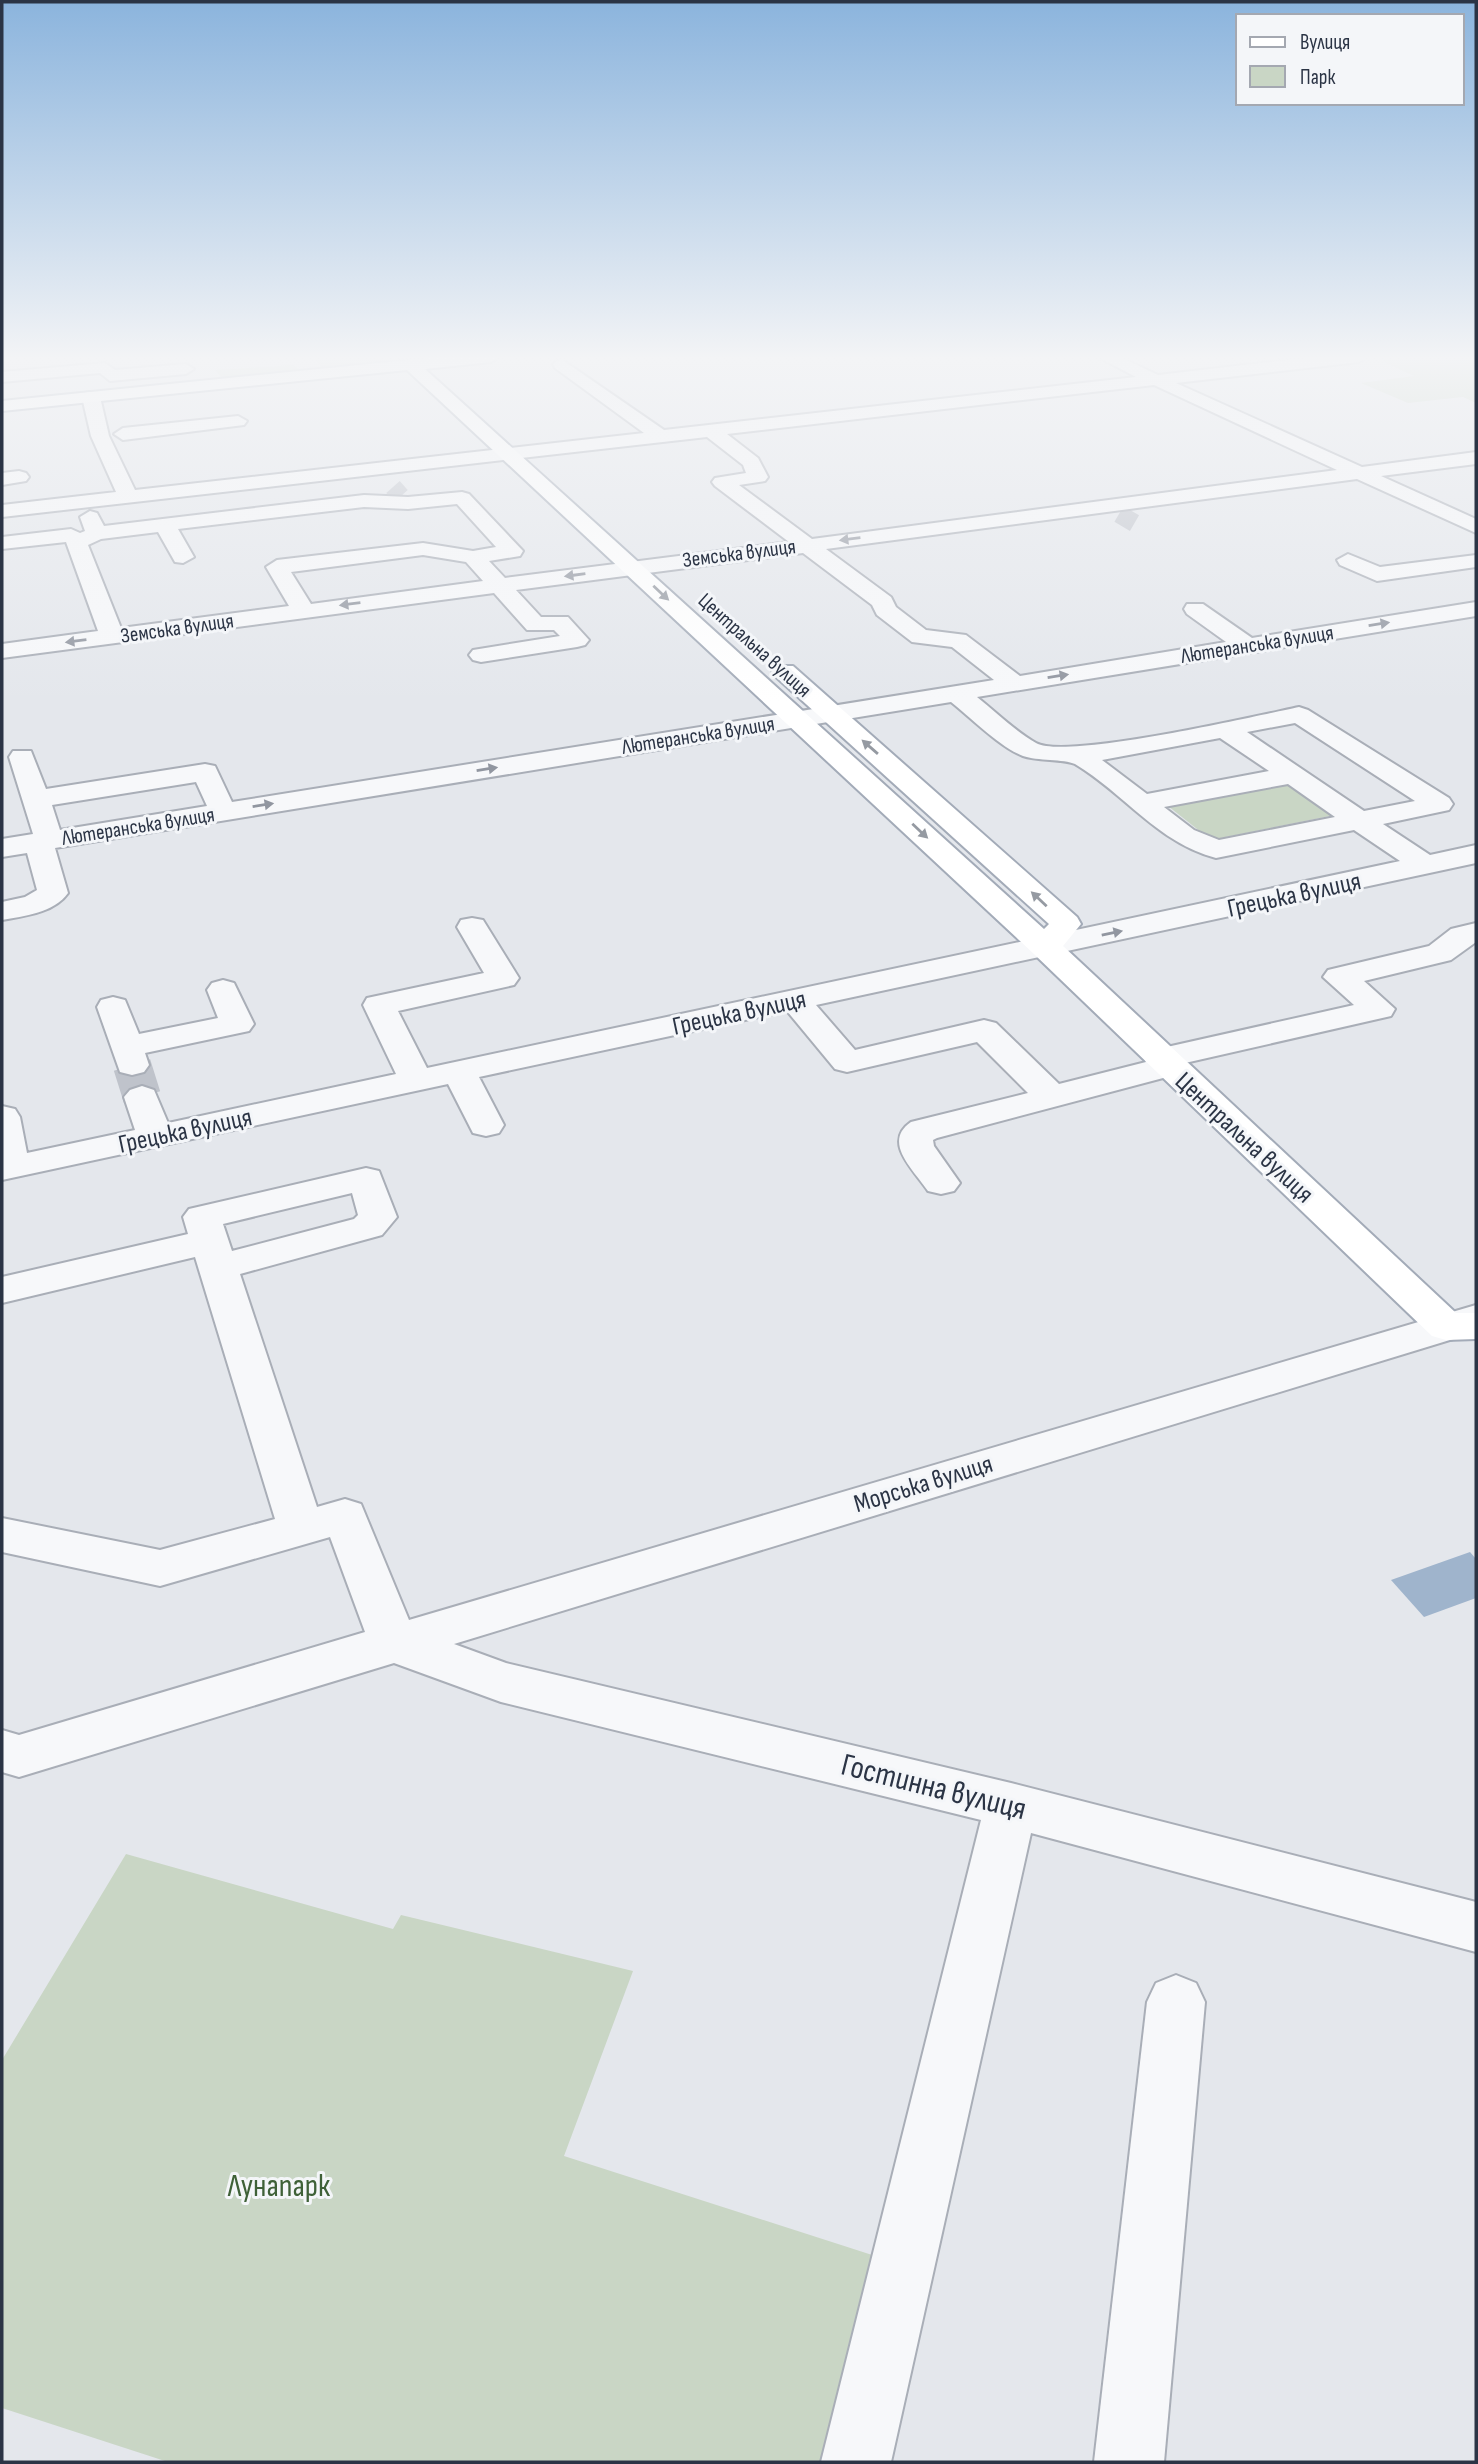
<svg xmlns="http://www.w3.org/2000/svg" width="1478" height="2464" font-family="'Sofia Sans Condensed',sans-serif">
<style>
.green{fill:#c9d6c5}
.water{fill:#9fb4cc}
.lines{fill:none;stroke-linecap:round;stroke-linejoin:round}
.minor-tunnel-far1{stroke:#bfc3cb;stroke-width:18;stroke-dasharray:18 10;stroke-linecap:butt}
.minor-tunnel{stroke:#bfc3cb;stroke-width:38;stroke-dasharray:38 19;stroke-linecap:butt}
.minor-casing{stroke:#a9aeb7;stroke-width:4}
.major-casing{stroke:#a3abb8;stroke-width:4}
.minor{fill:#f7f8fa;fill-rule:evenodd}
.major{fill:#fff;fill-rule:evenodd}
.oneway{fill:#9196a0}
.oneway2{fill:#959aa2}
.labels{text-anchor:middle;stroke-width:6;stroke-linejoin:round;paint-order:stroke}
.far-street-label{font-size:21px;fill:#2b3445;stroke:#f4f6f9}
.street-label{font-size:26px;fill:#2b3445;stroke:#f4f6f9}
.near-street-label{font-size:32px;fill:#2b3445;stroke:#f4f6f9}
.near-park-label{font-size:32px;fill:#3f6138;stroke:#f4f6f9}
</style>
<rect width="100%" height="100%" fill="#e4e7ec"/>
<g class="green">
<polygon points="313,357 376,357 381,362 323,369"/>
<polygon points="1419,357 1476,357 1476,403 1463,397 1408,403 1361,383 1414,376 1382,361"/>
<polygon points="294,365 300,371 223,379 215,370"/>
<polygon points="1289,783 1335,815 1211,840 1168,806"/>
<polygon points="126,1854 393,1929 401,1915 633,1971 564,2156 897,2263 845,2462 168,2462 2,2408 2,2060"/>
</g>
<polygon class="water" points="1470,1552 1476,1559 1476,1598 1424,1617 1391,1580"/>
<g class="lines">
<g class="minor-tunnel-far1">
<polyline points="393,487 401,496"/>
<polyline points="1119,514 1136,524"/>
</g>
<polyline class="minor-tunnel" points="132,1065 142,1097"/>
<defs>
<g id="minor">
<path d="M1098 357H1120L1158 375 1313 357H1367L1359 362 1176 383 1362 467 1476 452V464L1381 476 1476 519V533L1357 479 826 549 891 597 896 607 926 630 966 635 1020 676 1226 642 1187 614 1184 609 1187 604H1203L1252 638 1476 602V616L977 697C996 712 1016 732 1036 743 1066 760 1256 716 1299 707L1308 710 1449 798 1453 804 1449 810 1383 824 1430 855 1476 845V863L816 1005 855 1050 984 1020 996 1023 1059 1084 1146 1062 1144 1058 1149 1051 1354 1005 1323 977 1328 970 1429 946 1451 929 1476 923V942L1451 960 1364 981 1395 1009 1391 1016 1185 1063 1187 1066 1182 1073 937 1138 933 1140 934 1146 960 1183 954 1191 941 1194 928 1191C913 1169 882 1142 911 1122L1028 1093 977 1042 847 1072 835 1069 787 1011 479 1077 504 1125 499 1133 486 1136 473 1133 448 1084 2 1180V1106L15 1109 20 1117 27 1153 135 1130 124 1097 130 1090 142 1086 154 1090 168 1123 396 1074 363 1005 367 998 484 973 457 927 461 920 472 918 483 920 519 978 514 985 398 1011 427 1068 1400 861 1354 830 1216 858C1158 843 1124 793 1075 764 1064 759 1037 761 1023 756 1001 748 970 717 951 702L55 848 68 893C54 913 24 916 2 920V902L25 897 37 890 27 853 2 857V839L33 834 9 757 13 751H31L46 789 205 764 215 766 232 802 994 680 952 647 912 642 877 615 872 605 803 553 516 590 541 617H568L589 640 585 645 577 647 481 662 473 660 469 655 473 650 560 636 554 630H527L494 593 2 658V644L98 631 66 542 2 549V537L71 529 80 533 85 531 80 517 90 511 97 513 104 526 364 495 408 497 462 492 469 494 523 551 520 556 489 561 505 578 789 542 715 486 712 482 715 478 746 473 743 465 707 437 2 517V505L116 492 91 436 82 397 85 393 91 392 100 397 109 436 135 490 644 433 555 368 553 364 561 359 664 430 1136 377ZM1154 385 1337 470 812 539 739 485 765 481 768 477 758 458 727 434ZM457 504 496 547 473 551 423 543 277 560 266 567 289 606 121 628 88 545 101 539 158 532 175 562 183 563 194 557 178 529 364 507 408 509ZM423 555 466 562 483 581 311 604 291 572ZM1295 723 1415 801 1364 811 1247 732ZM1220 738 1269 771 1147 794 1102 760ZM196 782 207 806 60 830 52 805ZM1288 784 1335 817 1219 840 1194 830 1164 807Z"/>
<polygon points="105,363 115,370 186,364 194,369 186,374 110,381 100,373 2,382 2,372"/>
<polygon points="238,416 247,421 244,425 123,440 114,434 123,428"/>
<polygon points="19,471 26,473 29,477 26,481 2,485 2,473"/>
<polygon points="1348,554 1380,567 1476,555 1476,567 1377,581 1340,565 1337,560"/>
<polygon points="223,980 234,983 254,1024 249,1031 145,1053 149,1065 144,1072 132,1075 120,1072 97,1007 101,1000 113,997 125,1000 139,1034 218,1018 207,990 212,983"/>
<path d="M366 1168 379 1171 397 1217 382 1235 240 1274 317 1507 345 1499 361 1504 409 1620 1476 1305V1332L454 1644 506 1663 1011 1783 1476 1902V1952L1031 1833 891 2462H821L981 1820 501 1702 394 1663 19 1777 2 1772V1730L19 1735 365 1632 330 1537 160 1586 2 1552V1518L160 1550 275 1519 195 1257 2 1303V1277L188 1234 183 1217 189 1209ZM352 1193 358 1215 354 1219 232 1251 223 1224Z"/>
<polygon points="1176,1975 1196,1983 1205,2002 1164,2462 1094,2462 1147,2002 1156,1983"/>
</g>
<polygon id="major" points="438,357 499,357 491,362 425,369 1044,929 1049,924 775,676 772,671 775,666 793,666 1077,917 1081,924 1063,946 1456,1313 1476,1313 1476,1339 1446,1340 1432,1336 1034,954 407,370 2,411 2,401"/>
</defs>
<use href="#minor" class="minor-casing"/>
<use href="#major" class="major-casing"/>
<use href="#minor" class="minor"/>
<use href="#major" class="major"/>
</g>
<defs><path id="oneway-solid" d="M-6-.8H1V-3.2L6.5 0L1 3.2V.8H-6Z" transform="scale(1.75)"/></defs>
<g class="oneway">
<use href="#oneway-solid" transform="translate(850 539) rotate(173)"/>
<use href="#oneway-solid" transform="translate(575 575) rotate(172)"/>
<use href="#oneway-solid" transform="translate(350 604) rotate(173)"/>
<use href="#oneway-solid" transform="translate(1379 624) rotate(-9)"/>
<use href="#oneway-solid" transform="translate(76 641) rotate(173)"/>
<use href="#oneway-solid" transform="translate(1058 676) rotate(-9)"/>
<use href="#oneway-solid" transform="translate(487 769) rotate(-9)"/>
<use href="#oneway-solid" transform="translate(263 805) rotate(-9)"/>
<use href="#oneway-solid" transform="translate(1112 933) rotate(-12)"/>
</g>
<g class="oneway2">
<use href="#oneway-solid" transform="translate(661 593) rotate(43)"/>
<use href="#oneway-solid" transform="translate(870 747) rotate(-139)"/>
<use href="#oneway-solid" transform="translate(920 831) rotate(43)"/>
<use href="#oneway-solid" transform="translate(1039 899) rotate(-137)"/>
</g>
<linearGradient id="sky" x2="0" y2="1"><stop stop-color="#8bb4dd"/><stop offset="0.51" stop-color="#f3f4f6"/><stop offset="1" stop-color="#f3f4f6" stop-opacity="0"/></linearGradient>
<rect width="1478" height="702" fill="url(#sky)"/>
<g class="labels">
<g class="far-street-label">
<text transform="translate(739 553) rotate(-7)" y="7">Земська вулиця</text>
<text transform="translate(177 628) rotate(-8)" y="7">Земська вулиця</text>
<text transform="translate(1257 644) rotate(-9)" y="7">Лютеранська вулиця</text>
<text transform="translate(755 645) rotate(42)" y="7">Центральна вулиця</text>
<text transform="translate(698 735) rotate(-9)" y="7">Лютеранська вулиця</text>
<text transform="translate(138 826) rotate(-9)" y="7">Лютеранська вулиця</text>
</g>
<g class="street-label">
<text transform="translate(1294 894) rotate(-12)" y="9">Грецька вулиця</text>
<text transform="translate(739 1012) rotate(-12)" y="9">Грецька вулиця</text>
<text transform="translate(185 1130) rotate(-12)" y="9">Грецька вулиця</text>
<text transform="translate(1245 1137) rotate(43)" y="9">Центральна вулиця</text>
<text transform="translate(923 1483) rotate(-17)" y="9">Морська вулиця</text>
</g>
<g class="near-street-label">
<text transform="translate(934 1786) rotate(14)" y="11">Гостинна вулиця</text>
</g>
<g class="near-park-label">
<text x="279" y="2196">Лунапарк</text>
</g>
</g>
<rect width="1478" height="2464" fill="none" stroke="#2b3445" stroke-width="7"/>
<rect x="1236" y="14" width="228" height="91" fill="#f4f6f9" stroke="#a4a8b1" stroke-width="2"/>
<rect x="1250" y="37" width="35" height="10" fill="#ffffff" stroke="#a4a8b1" stroke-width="2"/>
<text x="1300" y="49" font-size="21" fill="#2b3445">Вулиця</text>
<rect x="1250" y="66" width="35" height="21" fill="#c9d6c5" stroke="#a4a8b1" stroke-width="2"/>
<text x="1300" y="84" font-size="21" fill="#2b3445">Парк</text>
</svg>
